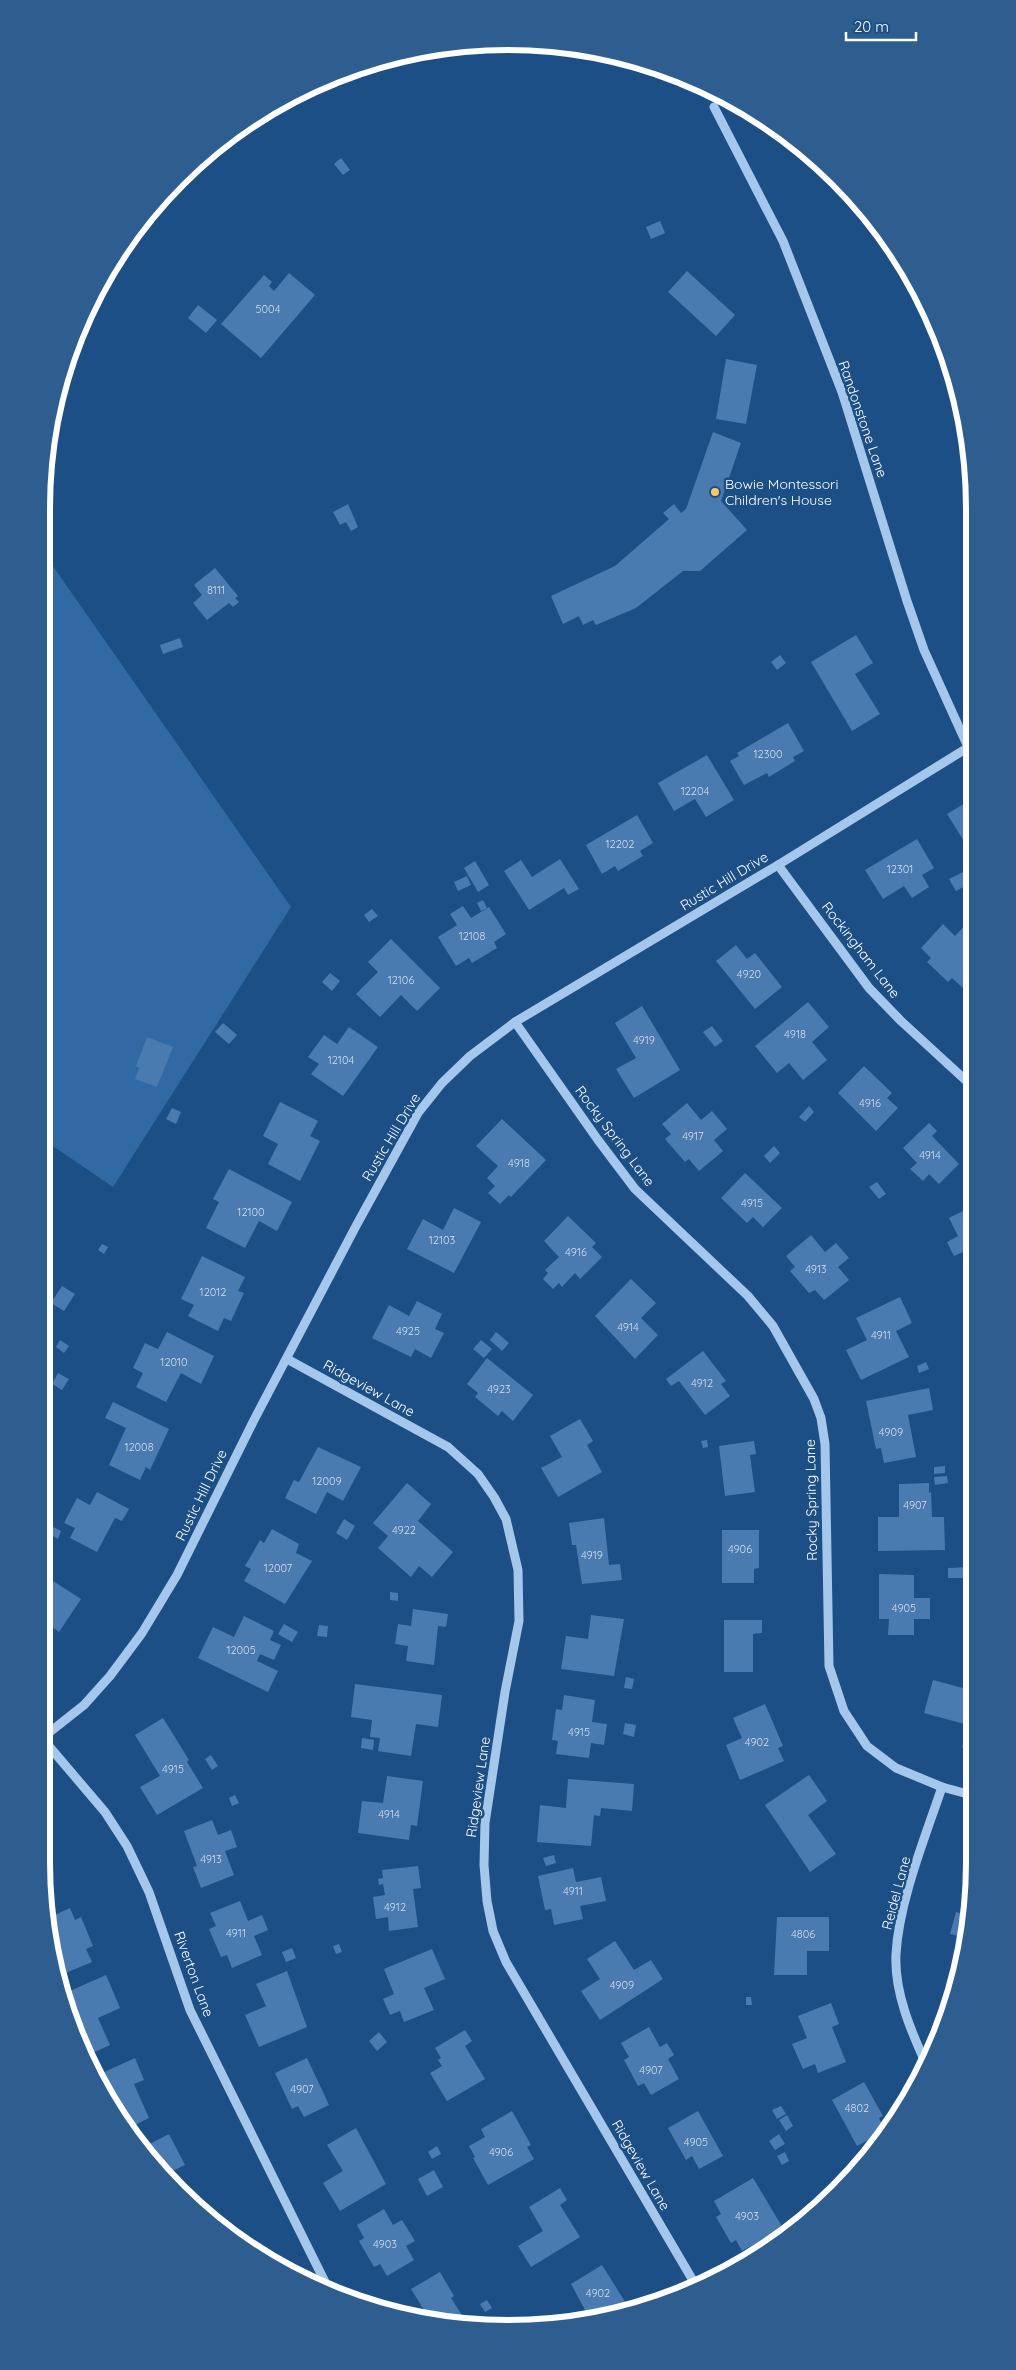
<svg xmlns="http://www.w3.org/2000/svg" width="1016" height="2370" font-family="Quicksand,sans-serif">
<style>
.green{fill:#3069a3}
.building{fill:#497bb0}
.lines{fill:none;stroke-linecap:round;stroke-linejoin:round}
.minor{stroke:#a4c7eb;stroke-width:9}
.poi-dot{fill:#fbc861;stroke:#1c4f85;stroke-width:2}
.labels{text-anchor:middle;stroke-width:5;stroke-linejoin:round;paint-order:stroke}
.number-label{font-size:11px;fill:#d2deeb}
.street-label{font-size:14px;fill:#fff;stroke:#1c4f85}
.poi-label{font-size:14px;fill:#fff;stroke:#1c4f85;text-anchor:start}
.rim{fill:none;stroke:#fff;stroke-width:6}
</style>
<rect width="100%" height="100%" fill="#1c4f85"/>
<polygon class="green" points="41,549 291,907 113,1187 41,1138"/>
<g class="building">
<polygon points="341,158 350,170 343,175 334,164"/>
<polygon points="660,221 665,233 651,239 646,227"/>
<polygon points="687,271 735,315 716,336 668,292"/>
<polygon points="289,273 315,295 261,358 221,324 264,275 272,282 269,286 274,291"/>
<polygon points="198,305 217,320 206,333 188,318"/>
<polygon points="726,359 757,365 746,424 716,419"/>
<polygon points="713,432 741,443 721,501 747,530 700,571 683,571 636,608 596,625 593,620 583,625 579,616 563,624 551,596 615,566 669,519 663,513 674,504 681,513 686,509"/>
<polygon points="348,504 358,527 351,531 346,522 340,525 333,512"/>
<polygon points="215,568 238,596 235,598 239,602 233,607 229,603 207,620 193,603 202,595 194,585"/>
<polygon points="856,635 873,663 855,674 880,714 852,731 811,662"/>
<polygon points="180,638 183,647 163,654 160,645"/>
<polygon points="780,655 786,663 777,670 771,662"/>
<polygon points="788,723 804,751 793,757 795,761 769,777 767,773 744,785 730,761 739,756 737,753"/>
<polygon points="707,755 734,800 706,817 695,799 674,811 658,783"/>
<polygon points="972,799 972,854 947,814"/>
<polygon points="637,815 653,843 640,851 643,856 618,871 615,866 602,874 586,845"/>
<polygon points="917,839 934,868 922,875 929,887 912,898 904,886 883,899 865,870"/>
<polygon points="560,859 579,889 568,895 564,888 529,910 504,871 521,860 532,877"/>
<polygon points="475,861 489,885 478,892 464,868"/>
<polygon points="963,872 969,884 956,891 949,879"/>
<polygon points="467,876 471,885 458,891 454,882"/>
<polygon points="483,900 487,908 481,911 477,903"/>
<polygon points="463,906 471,918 489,907 506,934 494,942 497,948 472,963 469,958 456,966 438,937 457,925 450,914"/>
<polygon points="372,909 378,916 369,922 364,915"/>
<polygon points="967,923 972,928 972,980 964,989 952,978 948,982 927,962 931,958 921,948 943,924 955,936"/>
<polygon points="391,939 440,988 417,1011 401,995 380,1017 356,994 378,972 368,962"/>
<polygon points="736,945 747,959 755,953 782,987 755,1009 716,961"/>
<polygon points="330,973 340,981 332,991 322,982"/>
<polygon points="808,1002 829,1027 812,1042 827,1060 803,1080 789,1063 777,1073 755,1046"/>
<polygon points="642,1006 680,1070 634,1098 616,1069 636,1058 615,1023"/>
<polygon points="223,1023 237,1035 229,1044 215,1032"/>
<polygon points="712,1026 723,1041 715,1047 703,1032"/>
<polygon points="349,1027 378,1047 343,1096 311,1074 319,1064 308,1057 324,1035 337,1044"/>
<polygon points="147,1037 173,1047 157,1087 135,1079 139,1068 136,1066"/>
<polygon points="864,1066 892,1093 887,1098 898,1108 876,1131 838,1093"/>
<polygon points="280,1102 318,1121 310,1136 320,1141 300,1181 268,1164 278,1144 263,1136"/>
<polygon points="687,1103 701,1120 712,1111 727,1129 714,1140 723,1151 699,1171 689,1159 685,1162 665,1139 671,1134 662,1124"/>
<polygon points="809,1106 814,1112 805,1122 799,1117"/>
<polygon points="172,1108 181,1112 176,1124 166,1119"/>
<polygon points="502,1119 546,1160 511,1197 509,1195 500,1204 488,1193 495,1186 487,1178 498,1166 476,1146"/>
<polygon points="929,1123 937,1131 932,1136 959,1164 939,1184 929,1174 923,1181 910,1169 917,1163 903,1148"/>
<polygon points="774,1146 780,1153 770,1163 764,1156"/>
<polygon points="229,1169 292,1202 277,1231 259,1221 245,1248 206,1228 219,1202 213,1199"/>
<polygon points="745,1173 782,1208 763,1227 753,1217 747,1223 721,1198"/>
<polygon points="877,1182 886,1194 879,1199 869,1187"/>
<polygon points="973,1206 973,1265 972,1265 965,1251 954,1256 947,1242 958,1236 949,1218"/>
<polygon points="454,1208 481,1222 454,1273 407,1249 423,1219 443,1230"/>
<polygon points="568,1216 596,1243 592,1247 602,1257 580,1279 575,1273 562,1287 559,1283 553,1289 543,1279 548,1273 545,1270 559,1257 544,1241"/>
<polygon points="811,1235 825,1252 836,1243 849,1258 838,1267 849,1280 824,1300 815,1290 809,1293 790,1271 795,1267 786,1256"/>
<polygon points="102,1244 108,1247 104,1254 98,1250"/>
<polygon points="202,1256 245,1277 238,1291 244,1293 231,1321 224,1318 218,1331 188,1316 194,1305 181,1299"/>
<polygon points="631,1279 656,1303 641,1318 658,1335 635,1359 595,1316"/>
<polygon points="62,1286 75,1294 64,1311 51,1303"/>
<polygon points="900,1297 912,1323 896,1331 909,1357 861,1380 846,1350 867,1340 856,1318"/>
<polygon points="417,1301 442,1314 435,1329 444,1333 431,1358 415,1349 411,1357 372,1338 389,1305 409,1316"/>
<polygon points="167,1332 214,1356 201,1384 181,1373 166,1402 136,1387 143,1373 133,1368 145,1343 158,1349"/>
<polygon points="496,1332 509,1343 502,1351 490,1340"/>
<polygon points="60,1340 69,1346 64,1353 56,1347"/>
<polygon points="481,1340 492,1349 484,1358 473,1349"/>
<polygon points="703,1351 726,1381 721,1384 730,1396 705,1415 679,1381 671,1386 666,1379"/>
<polygon points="487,1358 533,1395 513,1421 502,1411 498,1416 475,1397 478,1393 467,1384"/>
<polygon points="926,1362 929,1369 919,1373 917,1366"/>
<polygon points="58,1373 69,1379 62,1390 52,1384"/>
<polygon points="929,1388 933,1410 908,1415 916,1457 884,1463 881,1448 876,1449 866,1401"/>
<polygon points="113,1402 169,1429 150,1470 146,1467 140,1480 109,1465 126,1428 105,1418"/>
<polygon points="580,1419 593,1441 587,1445 602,1472 558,1497 541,1468 562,1457 550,1436"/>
<polygon points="707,1440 708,1447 703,1448 701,1441"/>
<polygon points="754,1441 756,1454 750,1455 755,1492 725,1496 719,1446"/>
<polygon points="318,1447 361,1467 343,1501 327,1492 316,1514 285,1498 294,1480 299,1482"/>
<polygon points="945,1466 945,1473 934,1474 934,1467"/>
<polygon points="947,1476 948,1483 935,1485 934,1477"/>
<polygon points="407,1483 431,1504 418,1521 453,1552 432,1577 419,1566 411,1577 378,1548 388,1536 373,1523"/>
<polygon points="929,1483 929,1493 931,1492 932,1517 944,1517 945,1550 878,1551 878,1517 899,1517 899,1484"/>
<polygon points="97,1492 129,1509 122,1521 115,1518 97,1552 70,1538 75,1528 64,1523 77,1498 90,1505"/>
<polygon points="604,1518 609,1565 620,1564 622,1580 582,1584 576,1545 572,1545 569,1523"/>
<polygon points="344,1519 355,1526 347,1540 336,1533"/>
<polygon points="53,1527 61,1531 58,1539 49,1534"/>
<polygon points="272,1529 299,1544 296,1553 312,1561 285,1604 244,1581 251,1569 245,1566 260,1540 264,1543"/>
<polygon points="722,1530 759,1530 759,1568 754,1569 754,1583 722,1583"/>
<polygon points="968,1567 968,1578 948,1578 948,1568"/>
<polygon points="879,1574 914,1575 914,1598 930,1598 930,1619 914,1619 914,1635 888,1635 889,1619 879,1619"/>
<polygon points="50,1579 81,1599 59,1632 52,1627 44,1640 41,1638 41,1592"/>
<polygon points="390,1592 398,1593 398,1601 390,1600"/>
<polygon points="413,1609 448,1614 446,1627 438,1626 434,1665 406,1661 408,1646 395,1644 398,1624 411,1626"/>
<polygon points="591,1615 624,1619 614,1676 561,1669 566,1636 588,1639"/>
<polygon points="244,1616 274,1631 270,1640 281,1645 274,1660 260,1654 257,1661 278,1671 268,1692 198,1658 213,1627 234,1637"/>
<polygon points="724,1620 762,1620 762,1633 753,1634 753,1672 724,1672"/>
<polygon points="284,1624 298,1632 292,1642 278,1634"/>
<polygon points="319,1625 328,1626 327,1637 317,1636"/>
<polygon points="626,1677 634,1679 632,1689 624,1688"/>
<polygon points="933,1680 974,1691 974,1750 962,1747 968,1725 924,1713"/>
<polygon points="355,1684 442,1695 438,1727 416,1724 411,1756 378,1751 380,1738 370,1737 372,1720 351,1717"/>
<polygon points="564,1695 595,1700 592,1722 607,1724 604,1745 591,1743 589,1758 556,1754 558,1741 552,1740 556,1709 562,1710"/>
<polygon points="765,1704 783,1746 778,1748 784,1761 740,1780 726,1745 742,1738 733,1718"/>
<polygon points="163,1718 189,1760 187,1762 203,1788 157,1815 140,1787 160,1776 135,1735"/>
<polygon points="625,1723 636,1725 634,1737 623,1734"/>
<polygon points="362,1738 374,1740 373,1750 361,1748"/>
<polygon points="211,1755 218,1766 212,1770 205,1759"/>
<polygon points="809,1775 827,1801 808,1815 836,1854 810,1872 765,1805"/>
<polygon points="387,1776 423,1781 417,1826 411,1825 409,1840 358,1833 362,1801 383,1803"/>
<polygon points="568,1779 634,1784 632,1811 601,1808 600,1816 594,1815 591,1846 537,1842 540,1805 566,1808"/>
<polygon points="235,1795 239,1803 232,1806 229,1798"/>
<polygon points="212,1820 218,1835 231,1830 237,1847 225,1851 234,1875 201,1888 193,1867 197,1866 184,1831"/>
<polygon points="554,1855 556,1863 546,1866 543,1858"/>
<polygon points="41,1859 52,1878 45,1882 41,1862"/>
<polygon points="418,1866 421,1888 413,1889 418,1927 389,1931 388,1917 376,1919 373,1897 385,1895 383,1884 379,1885 378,1879 383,1878 382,1870"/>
<polygon points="573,1868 576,1882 601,1877 606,1901 580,1906 583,1919 554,1925 551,1909 545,1910 538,1876"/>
<polygon points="969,1890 962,1937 950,1934 956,1912 963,1914"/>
<polygon points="240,1901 248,1921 262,1915 268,1930 254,1936 262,1955 232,1968 227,1955 221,1957 209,1929 216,1926 210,1913"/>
<polygon points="70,1908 75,1920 81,1917 93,1946 86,1949 92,1962 63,1974 58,1964 50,1917"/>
<polygon points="777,1917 829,1917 829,1951 807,1951 807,1975 774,1975"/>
<polygon points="615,1941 634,1970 651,1960 663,1979 600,2020 581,1991 600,1979 587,1959"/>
<polygon points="339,1944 342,1952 336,1954 333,1946"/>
<polygon points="292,1948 296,1958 286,1962 282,1952"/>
<polygon points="432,1949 445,1979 424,1988 434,2010 404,2022 400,2011 390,2015 383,1999 394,1994 384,1969"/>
<polygon points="287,1971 307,2027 259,2047 245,2015 266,2006 256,1984"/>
<polygon points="106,1975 120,2008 98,2018 110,2045 86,2056 66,2012 63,1994"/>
<polygon points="746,1997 751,1997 752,2005 746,2005"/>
<polygon points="831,2003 839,2024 832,2027 846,2062 818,2073 815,2064 803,2069 792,2044 807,2038 798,2016"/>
<polygon points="649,2027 660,2047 667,2043 674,2055 668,2059 679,2079 651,2095 644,2083 638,2086 624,2060 629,2057 621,2043"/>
<polygon points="465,2030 472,2041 465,2046 485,2079 447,2101 430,2073 442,2066 438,2060 441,2058 435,2048"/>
<polygon points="379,2032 387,2042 377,2051 369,2041"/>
<polygon points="135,2058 144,2080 134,2084 149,2118 131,2127 130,2124 126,2126 112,2106 106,2095 111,2092 102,2073"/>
<polygon points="307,2058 329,2105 304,2117 298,2106 292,2109 275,2073"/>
<polygon points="864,2082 883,2116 879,2118 885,2131 857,2146 832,2100"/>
<polygon points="781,2106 786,2114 777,2119 772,2110"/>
<polygon points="512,2111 531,2145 527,2147 534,2159 488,2185 473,2158 475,2157 469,2146 485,2137 481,2129"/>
<polygon points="698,2111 723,2156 699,2169 692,2156 686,2160 668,2128"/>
<polygon points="787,2115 793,2126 786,2131 779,2120"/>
<polygon points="356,2128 386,2184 340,2211 323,2183 343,2171 327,2145"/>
<polygon points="169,2134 185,2165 164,2175 157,2170 142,2148"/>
<polygon points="779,2134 785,2144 775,2150 769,2141"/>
<polygon points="437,2146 441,2154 432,2159 428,2152"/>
<polygon points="785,2152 789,2161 782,2165 777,2156"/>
<polygon points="434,2170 443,2187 427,2196 418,2179"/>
<polygon points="753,2178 783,2228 742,2251 736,2240 731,2243 716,2217 721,2214 714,2201"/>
<polygon points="560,2188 567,2200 560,2205 580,2237 531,2267 518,2246 543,2231 529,2207"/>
<polygon points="384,2209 393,2225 402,2220 415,2241 406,2246 414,2260 387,2276 380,2264 374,2267 359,2241 364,2238 357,2225"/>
<polygon points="602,2265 627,2305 621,2309 623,2311 591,2321 571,2284"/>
<polygon points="440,2272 454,2296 451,2298 467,2323 464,2324 411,2317 424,2310 411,2289"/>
<polygon points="487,2300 492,2308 485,2312 480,2304"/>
</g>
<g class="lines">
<g class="minor">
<polyline points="714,107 783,241 842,392 907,601 924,650 968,747"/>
<polyline points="778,865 869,988 901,1021 973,1087"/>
<polyline points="515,1022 598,1140 635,1189 748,1296 773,1326 814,1399 821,1418 825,1444 829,1666 844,1711 867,1746 896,1768 942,1787 975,1796"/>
<polyline points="287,1359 448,1447 478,1474 494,1497 506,1519 518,1570 519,1621 505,1692 485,1823 484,1865 487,1901 493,1931 506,1962 695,2284"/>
<polyline points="42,1738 105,1812 127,1846 149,1892 190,2010 327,2286"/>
<polyline points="41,1739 84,1705 110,1676 142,1633 177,1575 254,1420 356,1226 418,1113 442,1083 470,1056 515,1022 778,865 972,745"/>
<path d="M926 2064C911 2031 894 1992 896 1954 899 1901 925 1838 942 1787"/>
</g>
</g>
<circle class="poi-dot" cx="715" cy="492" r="5"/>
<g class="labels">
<g class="number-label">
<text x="268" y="313">5004</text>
<text x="216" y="594">8111</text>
<text x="768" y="758">12300</text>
<text x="695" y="795">12204</text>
<text x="620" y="848">12202</text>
<text x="900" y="873">12301</text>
<text x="472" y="940">12108</text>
<text x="749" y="978">4920</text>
<text x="401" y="984">12106</text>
<text x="795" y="1038">4918</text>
<text x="644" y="1044">4919</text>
<text x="341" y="1064">12104</text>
<text x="870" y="1107">4916</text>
<text x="693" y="1140">4917</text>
<text x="930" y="1159">4914</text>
<text x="519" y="1167">4918</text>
<text x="752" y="1207">4915</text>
<text x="251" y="1216">12100</text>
<text x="442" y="1244">12103</text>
<text x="576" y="1256">4916</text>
<text x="816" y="1273">4913</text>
<text x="213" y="1296">12012</text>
<text x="628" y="1331">4914</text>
<text x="408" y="1335">4925</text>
<text x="881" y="1339">4911</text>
<text x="174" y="1366">12010</text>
<text x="702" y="1387">4912</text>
<text x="499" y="1393">4923</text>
<text x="891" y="1436">4909</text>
<text x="139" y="1451">12008</text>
<text x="327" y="1485">12009</text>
<text x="915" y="1509">4907</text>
<text x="404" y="1534">4922</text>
<text x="740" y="1553">4906</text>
<text x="592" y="1559">4919</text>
<text x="278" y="1572">12007</text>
<text x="904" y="1612">4905</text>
<text x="241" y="1654">12005</text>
<text x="579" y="1736">4915</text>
<text x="757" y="1746">4902</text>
<text x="173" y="1773">4915</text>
<text x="389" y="1818">4914</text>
<text x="211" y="1863">4913</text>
<text x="573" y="1895">4911</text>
<text x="395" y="1911">4912</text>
<text x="236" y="1937">4911</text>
<text x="803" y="1938">4806</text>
<text x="622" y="1989">4909</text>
<text x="651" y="2074">4907</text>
<text x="302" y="2093">4907</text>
<text x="857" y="2112">4802</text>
<text x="696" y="2146">4905</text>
<text x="501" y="2156">4906</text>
<text x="747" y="2220">4903</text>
<text x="385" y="2248">4903</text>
<text x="598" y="2297">4902</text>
</g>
<g class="street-label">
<text transform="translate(863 419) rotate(71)" y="5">Randonstone Lane</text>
<text transform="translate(724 881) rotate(-31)" y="5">Rustic Hill Drive</text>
<text transform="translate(861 950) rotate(52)" y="5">Rockingham Lane</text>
<text transform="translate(615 1136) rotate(53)" y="5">Rocky Spring Lane</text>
<text transform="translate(391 1137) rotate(-59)" y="5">Rustic Hill Drive</text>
<text transform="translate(369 1388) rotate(29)" y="5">Ridgeview Lane</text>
<text transform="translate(201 1495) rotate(-64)" y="5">Rustic Hill Drive</text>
<text transform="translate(811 1500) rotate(-91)" y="5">Rocky Spring Lane</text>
<text transform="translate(478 1787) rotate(-82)" y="5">Ridgeview Lane</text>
<text transform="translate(896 1893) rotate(-75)" y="5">Reidel Lane</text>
<text transform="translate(194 1974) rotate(70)" y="5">Riverton Lane</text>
<text transform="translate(641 2165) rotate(60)" y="5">Ridgeview Lane</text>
</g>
<g class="poi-label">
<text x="725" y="489">Bowie Montessori<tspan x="725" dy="16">Children's House</tspan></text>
</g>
</g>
<path d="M0 0H1016V2370H0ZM508 50H508A458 458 0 0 1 966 508V1862A458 458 0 0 1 508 2320H508A458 458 0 0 1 50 1862V508A458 458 0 0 1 508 50Z" fill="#2e5d8f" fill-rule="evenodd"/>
<path class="rim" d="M508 50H508A458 458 0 0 1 966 508V1862A458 458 0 0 1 508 2320H508A458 458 0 0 1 50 1862V508A458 458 0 0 1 508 50Z"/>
<path d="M846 32v8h70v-8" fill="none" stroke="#ffffff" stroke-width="2.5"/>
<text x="854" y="32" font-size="15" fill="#ffffff" stroke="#1c4f85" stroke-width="4" paint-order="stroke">20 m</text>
</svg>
